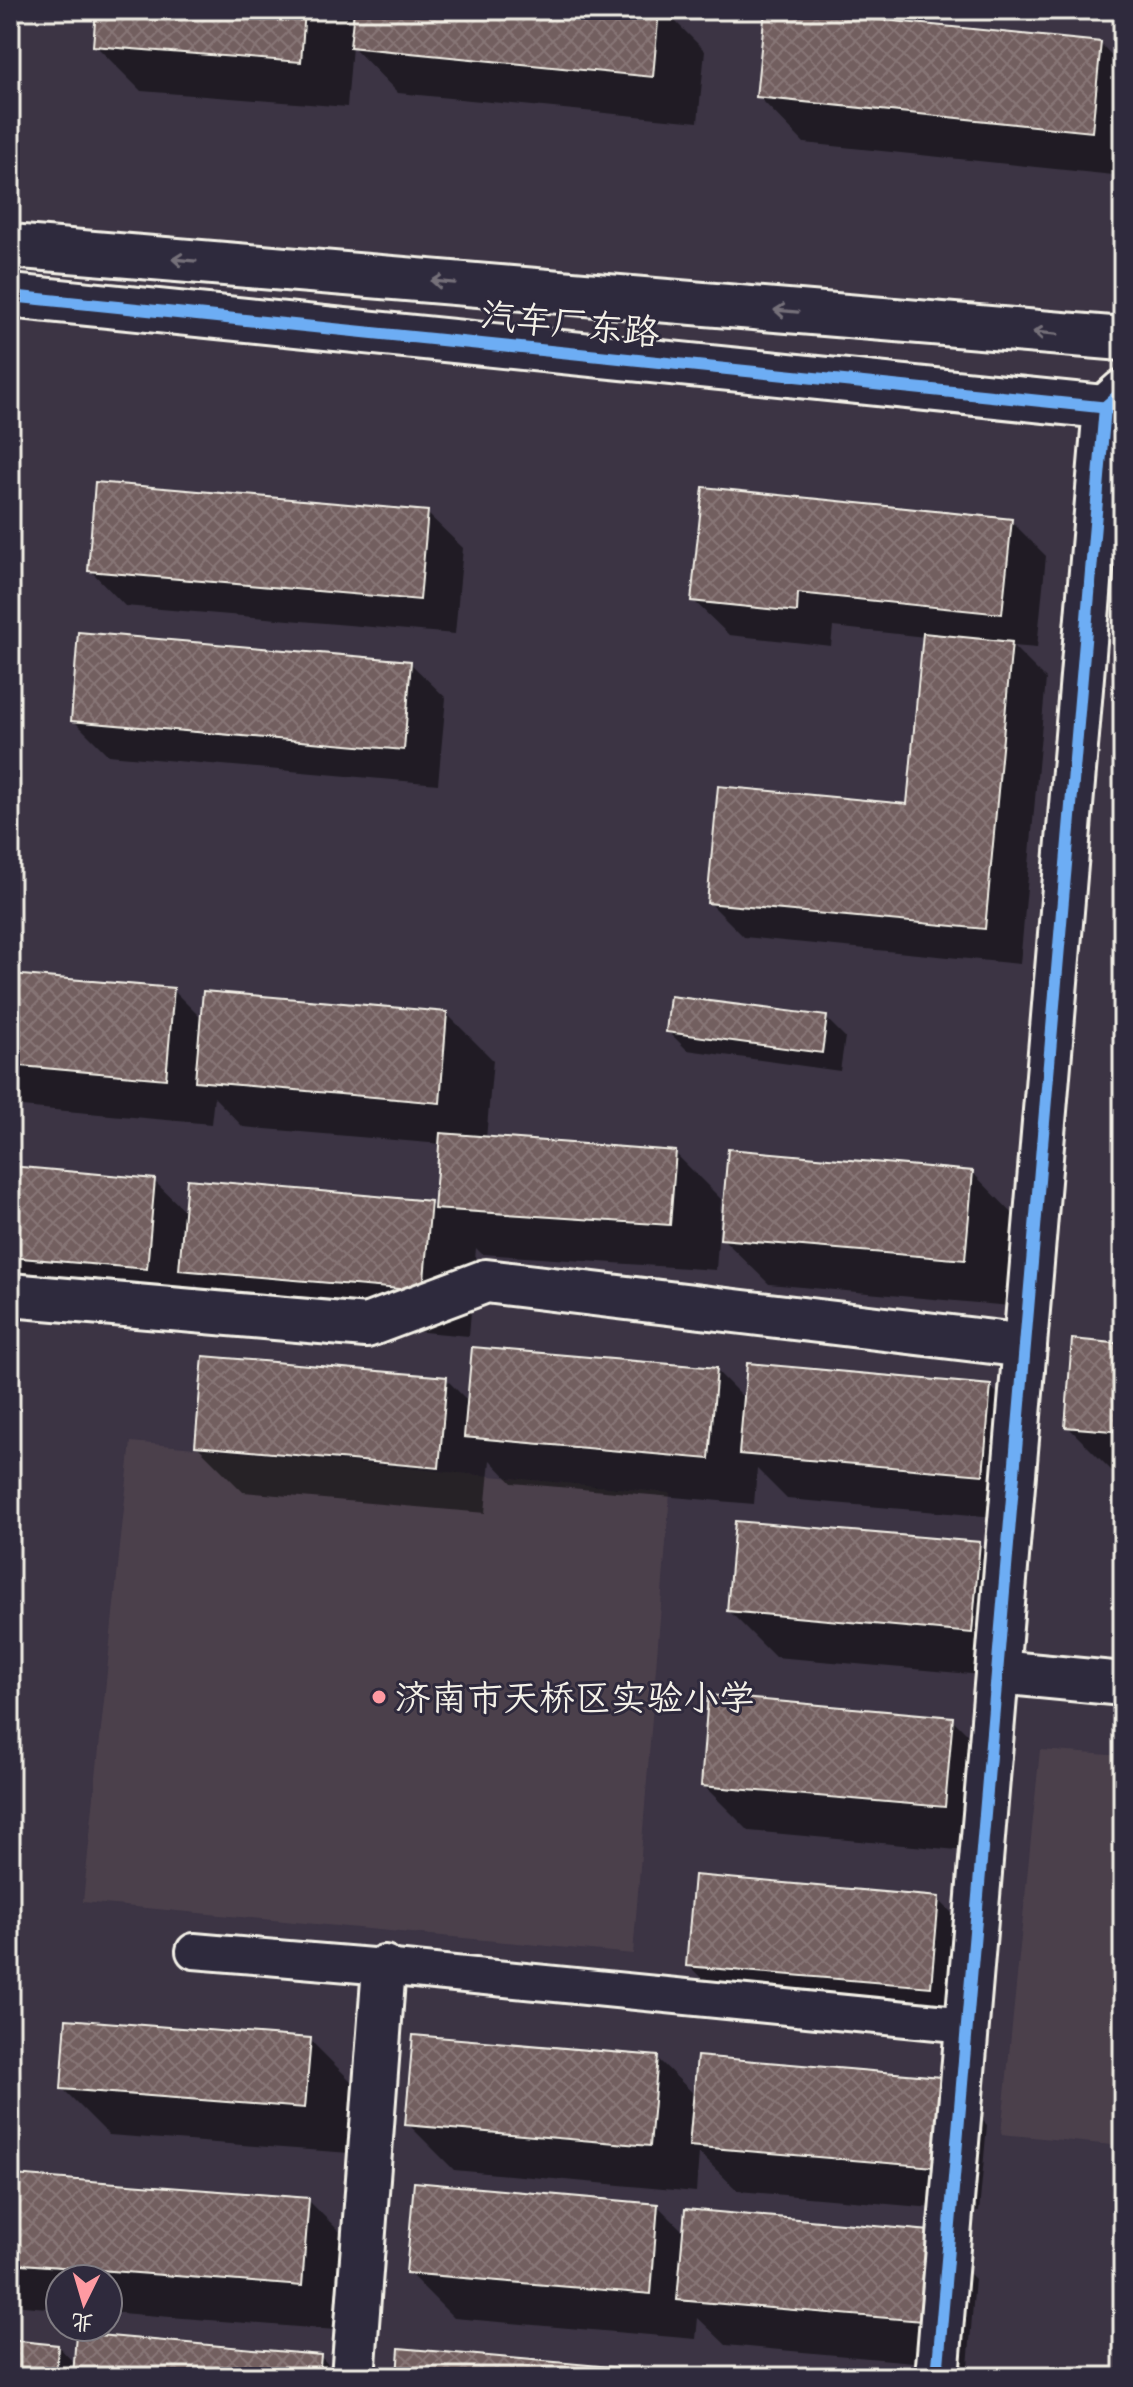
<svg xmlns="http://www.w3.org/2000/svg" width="1133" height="2387" font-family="'Indie Flower','LXGW WenKai TC',sans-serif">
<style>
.built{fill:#4c414c}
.shadow{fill:#0007}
.building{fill:url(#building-cross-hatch);stroke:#f4f1e8;stroke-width:2}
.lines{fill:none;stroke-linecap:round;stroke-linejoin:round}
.minor-casing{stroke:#f4f1e8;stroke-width:40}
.tertiary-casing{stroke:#f4f1e8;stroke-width:48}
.minor{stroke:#2f2a3d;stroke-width:34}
.tertiary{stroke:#2f2a3d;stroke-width:42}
.cycleway-casing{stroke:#2f2a3d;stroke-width:17}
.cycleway{stroke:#6dadf4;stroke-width:12}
.oneway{stroke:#747079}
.poi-dot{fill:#ff9aa2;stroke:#2f2a3d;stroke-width:3}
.labels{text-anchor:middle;stroke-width:6;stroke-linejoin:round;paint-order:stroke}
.street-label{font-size:36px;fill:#f4f1e8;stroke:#2f2a3d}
.poi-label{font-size:36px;fill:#f4f1e8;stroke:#2f2a3d;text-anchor:start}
</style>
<defs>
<pattern id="building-cross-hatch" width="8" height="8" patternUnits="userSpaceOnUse" patternTransform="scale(2)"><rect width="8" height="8" fill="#725e5f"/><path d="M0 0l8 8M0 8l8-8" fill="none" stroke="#877676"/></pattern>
</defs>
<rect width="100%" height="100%" fill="#3c3444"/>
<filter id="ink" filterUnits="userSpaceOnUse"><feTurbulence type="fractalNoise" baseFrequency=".0125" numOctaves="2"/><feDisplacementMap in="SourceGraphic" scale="16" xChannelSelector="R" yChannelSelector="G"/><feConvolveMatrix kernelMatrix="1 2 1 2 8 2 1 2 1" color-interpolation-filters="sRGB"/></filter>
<g filter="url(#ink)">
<g class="built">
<polygon points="131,1442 670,1493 633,1954 83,1902"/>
<polygon points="1040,1750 1123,1756 1123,2146 1001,2134"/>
</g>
<g class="shadow">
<polygon points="98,10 664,10 705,51 698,122 398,93 352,46 347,107 141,91 95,45"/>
<polygon points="1101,44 1123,67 1123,176 804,143 758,96"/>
<polygon points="427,513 463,548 455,634 125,606 90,570"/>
<polygon points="1011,521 1046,556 1037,648 1013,646 1046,679 1020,964 744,937 709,902 909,806 925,637 833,627 831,646 729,635 693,600"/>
<polygon points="410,663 446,698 438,784 108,755 73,720"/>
<polygon points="10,976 173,990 203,1020 447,1014 493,1060 486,1139 675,1153 721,1199 716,1270 482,1254 476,1248 469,1336 227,1315 195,1284 193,1314 10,1298 10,1168 154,1181 186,1212 430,1203 436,1209 441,1144 243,1127 214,1097 211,1124 10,1106"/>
<polygon points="826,1018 845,1037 840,1071 687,1050 668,1031"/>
<polygon points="972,1172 1018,1219 1010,1306 769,1284 722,1238"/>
<polygon points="1123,1346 1123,1473 1113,1472 1067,1426"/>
<polygon points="716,1370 746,1400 990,1386 1036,1433 1029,1520 787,1499 757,1469 754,1504 512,1483 490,1460 485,1513 243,1492 197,1446 446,1379 469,1402"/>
<polygon points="979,1544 1025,1590 1017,1678 775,1657 729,1611"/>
<polygon points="952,1719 998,1765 990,1853 749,1831 703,1785"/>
<polygon points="938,1899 984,1945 977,2032 735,2011 688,1965"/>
<polygon points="310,2040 356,2086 350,2153 109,2135 63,2089"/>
<polygon points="657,2058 696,2096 941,2079 987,2125 979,2212 738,2191 699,2153 696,2192 454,2170 408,2124"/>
<polygon points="10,2199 308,2200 354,2246 348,2331 108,2312 108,2279 60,2279 60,2309 10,2305"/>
<polygon points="658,2206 685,2233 929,2233 975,2279 968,2367 726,2345 698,2318 696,2339 454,2318 408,2272"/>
<polygon points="10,2342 58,2346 76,2365 320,2356 340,2377 10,2377"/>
</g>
<g class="building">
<polygon points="96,10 305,10 301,62 93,46"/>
<polygon points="354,10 659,10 653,77 350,47"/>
<polygon points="765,10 784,10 1101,42 1092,132 756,97"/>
<polygon points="95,482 428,511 420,600 88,571"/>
<polygon points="703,487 1012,519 1002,614 798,593 797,612 691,601"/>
<polygon points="78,632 411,661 404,750 71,721"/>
<polygon points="923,633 1012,642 985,929 707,903 718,786 907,804"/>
<polygon points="10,974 174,988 166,1079 10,1065"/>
<polygon points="203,991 447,1012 440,1103 195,1081"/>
<polygon points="670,996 827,1016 822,1053 666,1032"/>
<polygon points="440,1133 676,1151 670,1225 434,1209"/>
<polygon points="728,1149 973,1171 965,1260 720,1239"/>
<polygon points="10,1166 155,1179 147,1269 10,1257"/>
<polygon points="187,1179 431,1201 423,1291 179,1270"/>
<polygon points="1072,1339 1123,1344 1123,1432 1065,1427"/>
<polygon points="472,1347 717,1368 709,1459 464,1437"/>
<polygon points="203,1356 447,1377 439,1468 195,1446"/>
<polygon points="747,1363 991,1385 983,1475 739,1454"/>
<polygon points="735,1521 980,1542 972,1633 727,1611"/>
<polygon points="708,1695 953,1717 945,1807 701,1786"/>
<polygon points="694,1875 939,1897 931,1987 686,1966"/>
<polygon points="66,2019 311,2038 305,2108 61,2089"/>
<polygon points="413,2035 658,2056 650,2146 405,2125"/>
<polygon points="697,2056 941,2077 934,2167 689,2146"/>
<polygon points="13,2175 309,2198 302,2286 10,2263 10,2197"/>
<polygon points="414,2182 658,2204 651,2294 406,2273"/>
<polygon points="685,2209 930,2231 922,2321 677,2300"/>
<polygon points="76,2333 321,2355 319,2377 73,2377"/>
<polygon points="10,2340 58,2345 56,2377 10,2377"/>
<polygon points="399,2348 644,2370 643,2377 397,2377"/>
<polygon points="670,2372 725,2377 669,2377"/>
</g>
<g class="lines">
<defs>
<polyline id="minor" points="194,1951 384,1967 967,2025"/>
<g id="tertiary">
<polyline points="10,246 1123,339"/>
<polyline points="10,296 1123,409"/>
<polyline points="10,1295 366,1326 486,1281 1025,1346"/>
<polyline points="997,1672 1123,1684"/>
<polyline points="353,2377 384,1967"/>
<polyline points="937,2377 1105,407 1123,391"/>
</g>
</defs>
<use href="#minor" class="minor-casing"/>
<use href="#tertiary" class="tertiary-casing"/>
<use href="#minor" class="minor"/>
<use href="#tertiary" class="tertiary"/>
<defs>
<g id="cycleway">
<polyline points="10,296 1119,409"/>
<polyline points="937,2377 1105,407 1123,391"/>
</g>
</defs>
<use href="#cycleway" class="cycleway-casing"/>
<use href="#cycleway" class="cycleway"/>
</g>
<defs><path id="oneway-shaft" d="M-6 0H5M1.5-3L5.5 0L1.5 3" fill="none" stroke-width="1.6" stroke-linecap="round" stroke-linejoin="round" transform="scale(2)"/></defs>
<g class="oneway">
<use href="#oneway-shaft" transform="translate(184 260) rotate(-175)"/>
<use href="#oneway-shaft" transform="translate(443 282) rotate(-175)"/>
<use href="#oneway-shaft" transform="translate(786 311) rotate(-175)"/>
<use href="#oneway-shaft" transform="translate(1045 333) rotate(-175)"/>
</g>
</g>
<circle class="poi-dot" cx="379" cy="1697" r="8"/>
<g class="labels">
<g class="street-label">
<text transform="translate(570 323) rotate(6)" y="13">汽车厂东路</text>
</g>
<g class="poi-label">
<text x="395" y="1710">济南市天桥区实验小学</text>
</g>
</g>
<rect width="1133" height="2387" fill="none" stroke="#2f2a3d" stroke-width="40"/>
<rect x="20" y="20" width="1093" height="2347" fill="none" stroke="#f4f1e8" stroke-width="3" filter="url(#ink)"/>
<g transform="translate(84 2303) rotate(185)"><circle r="38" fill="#2f2a3d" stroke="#7e7a81" stroke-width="2"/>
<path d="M0-6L14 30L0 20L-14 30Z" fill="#ff9aa2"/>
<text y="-12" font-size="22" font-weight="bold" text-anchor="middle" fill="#f4f1e8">北</text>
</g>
</svg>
